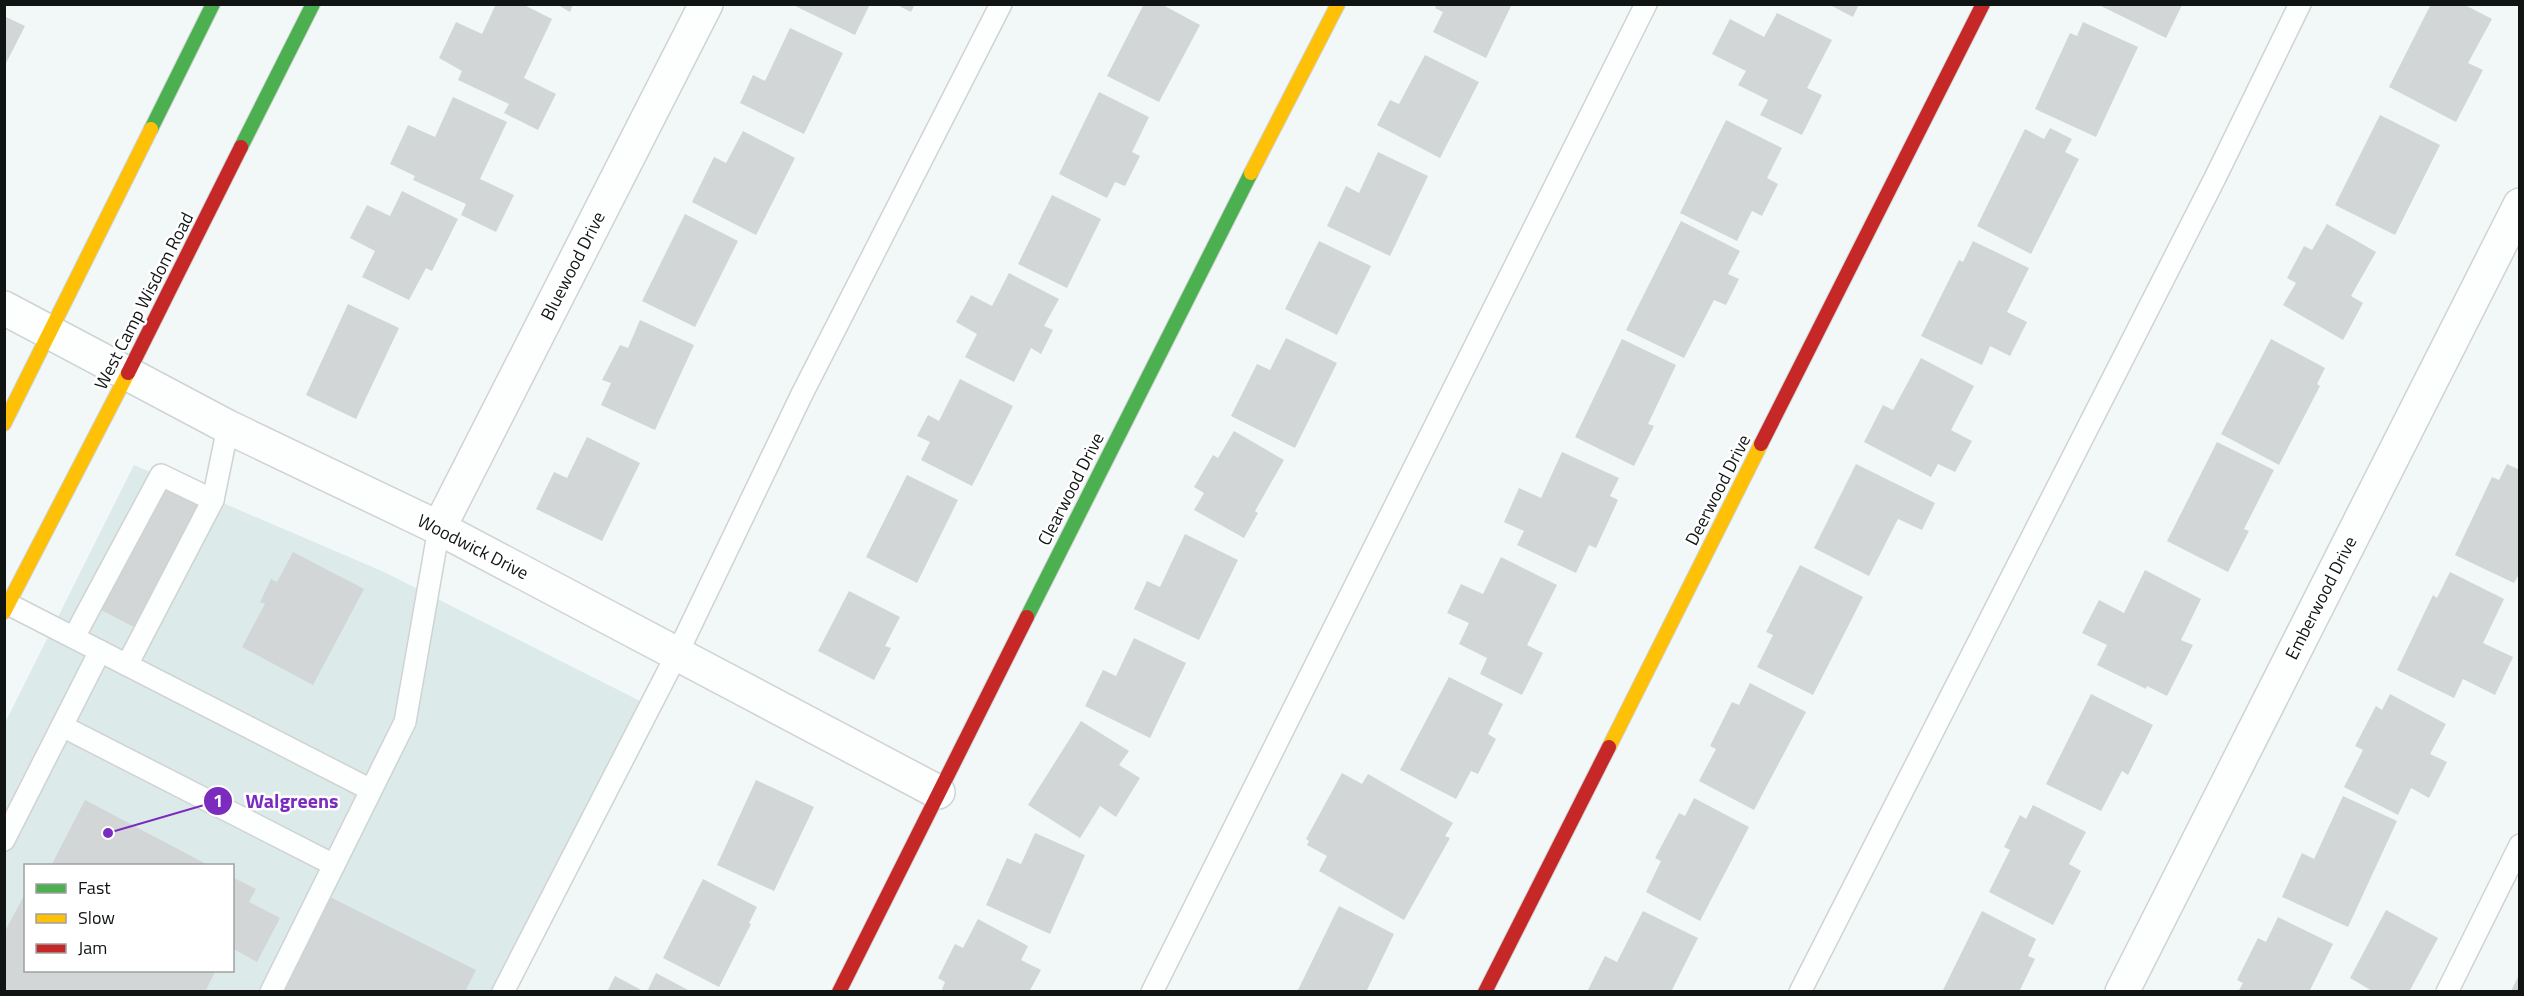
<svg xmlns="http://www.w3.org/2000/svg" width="2524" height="996" font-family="'Titillium Web',sans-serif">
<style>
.built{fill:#dceae9;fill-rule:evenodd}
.building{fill:#d2d6d6}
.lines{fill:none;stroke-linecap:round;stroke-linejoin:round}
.lane-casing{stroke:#cfd4d3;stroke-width:24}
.street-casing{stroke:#cfd4d3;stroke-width:36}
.fast-casing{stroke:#cfd4d3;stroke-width:16}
.slow-casing{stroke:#cfd4d3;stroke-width:16}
.jam-casing{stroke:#cfd4d3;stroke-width:16}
.lane{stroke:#fdfefe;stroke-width:21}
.street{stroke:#fdfefe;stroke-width:33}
.fast{stroke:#4caf50;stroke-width:14}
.slow{stroke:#ffc107;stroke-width:14}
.jam{stroke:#c62828;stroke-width:14}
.labels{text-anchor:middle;stroke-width:5;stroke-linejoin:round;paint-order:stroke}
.street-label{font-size:18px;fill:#101413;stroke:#fff}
.leader{fill:none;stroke:#7b2cbf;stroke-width:2}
.callout-dot{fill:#7b2cbf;stroke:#fff;stroke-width:2}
.mark-label{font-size:18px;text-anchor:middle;font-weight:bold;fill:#fff}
.callout-label{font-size:20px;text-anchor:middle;font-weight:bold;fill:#7b2cbf;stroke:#fff;stroke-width:5;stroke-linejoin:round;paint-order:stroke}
</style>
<rect width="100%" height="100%" fill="#f2f7f7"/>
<path class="built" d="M134 465 384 572 642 702 498 992 5 991 4 725ZM26 866H232V970H26Z"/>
<g class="building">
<polygon points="496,4 522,4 552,19 524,78 556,94 538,130 504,113 509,104 458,80 462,71 439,58 456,22 482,34"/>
<polygon points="556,4 573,4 570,12"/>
<polygon points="791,4 870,4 855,35"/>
<polygon points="895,4 915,4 911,12"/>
<polygon points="1144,4 1161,4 1200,25 1159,102 1107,76"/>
<polygon points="1437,4 1512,4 1486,58 1433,32 1443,12 1435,8"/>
<polygon points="1828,4 1859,4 1853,17"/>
<polygon points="2431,4 2463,4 2492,19 2468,63 2483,70 2456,122 2389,87"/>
<polygon points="2099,5 2182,5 2166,38"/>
<polygon points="1777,13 1832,40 1807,88 1822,95 1802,135 1760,115 1768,100 1738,85 1746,71 1712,54 1730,19 1764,37"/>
<polygon points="4,16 25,26 4,67"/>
<polygon points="2083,22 2138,47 2096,137 2035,109 2070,33 2077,36"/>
<polygon points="790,28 843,53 804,134 740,103 753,75 765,81"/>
<polygon points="1425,55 1479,82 1440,158 1377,125 1390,100 1399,104"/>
<polygon points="1099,92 1149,117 1132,152 1140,156 1125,186 1115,182 1107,198 1059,174"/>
<polygon points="453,97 507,122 480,179 514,195 496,232 461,215 466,204 413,180 415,176 390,164 408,125 435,137"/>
<polygon points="2380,115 2440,145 2395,235 2335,205"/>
<polygon points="1726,120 1782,148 1767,178 1778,184 1762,216 1752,211 1737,241 1680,213"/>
<polygon points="2050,128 2072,139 2065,152 2079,159 2031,254 1977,226 2025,129 2044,139"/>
<polygon points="743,131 795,158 756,235 692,202 714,157 726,163"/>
<polygon points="1378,152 1428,176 1390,256 1327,226 1346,186 1359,193"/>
<polygon points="402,191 458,219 432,271 426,268 409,300 362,277 375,251 350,238 367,205 390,216"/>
<polygon points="1052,195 1101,219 1067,288 1018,264"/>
<polygon points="685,214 738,241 695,327 642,301"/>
<polygon points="1681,221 1740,251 1728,274 1739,279 1726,305 1714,300 1684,358 1626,330"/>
<polygon points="2327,224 2376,252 2351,296 2363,303 2343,340 2283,305 2296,283 2287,278 2304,246 2312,250"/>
<polygon points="1319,241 1371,266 1337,335 1285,309"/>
<polygon points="1973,241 2029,268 2007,312 2027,322 2010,356 1990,346 1982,365 1921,336 1959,260 1963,262"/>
<polygon points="1009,273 1059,299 1044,326 1053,330 1041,354 1031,348 1014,382 965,357 977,334 956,322 971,295 992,306"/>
<polygon points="348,304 399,328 356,419 306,395"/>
<polygon points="640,320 694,345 655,430 601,405 611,383 602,380 620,345 628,348"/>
<polygon points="1286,338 1337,363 1295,448 1231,416 1257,364 1270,370"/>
<polygon points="1622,339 1676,365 1648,424 1654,426 1634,466 1575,437"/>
<polygon points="2271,339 2325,368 2317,384 2320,386 2279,465 2221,434"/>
<polygon points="1921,358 1974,386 1951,430 1972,441 1955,472 1938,464 1931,477 1864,442 1883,405 1893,410"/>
<polygon points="960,379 1013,406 972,486 921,460 930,442 917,436 928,415 939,421"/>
<polygon points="1234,431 1284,460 1255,511 1258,513 1244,538 1194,510 1204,493 1194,487 1213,455 1218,458"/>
<polygon points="587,437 640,463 602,541 536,509 554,472 567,478"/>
<polygon points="2217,442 2274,470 2244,529 2249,531 2228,572 2167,541"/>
<polygon points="1562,452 1619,478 1610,496 1618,500 1596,548 1589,545 1576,573 1517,545 1524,531 1504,522 1519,488 1541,498"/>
<polygon points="1856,464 1935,503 1922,530 1898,519 1869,576 1814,548"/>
<polygon points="2507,464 2520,470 2520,572 2514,583 2455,555 2492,477 2499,480"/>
<polygon points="907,475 958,500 917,583 866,557"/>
<polygon points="166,488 198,505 134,627 101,610"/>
<polygon points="1185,534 1238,560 1199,640 1134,609 1147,581 1160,587"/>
<polygon points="293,552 364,589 313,685 242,647 265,604 260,602 271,579 277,582"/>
<polygon points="1501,557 1557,585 1527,645 1543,653 1522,695 1480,674 1487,658 1459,644 1469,623 1447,613 1461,584 1483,594"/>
<polygon points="1800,565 1863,597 1813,695 1757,667 1773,635 1766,632"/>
<polygon points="2145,570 2201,599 2181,640 2193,645 2167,696 2147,686 2146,689 2097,665 2107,645 2082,633 2099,600 2124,613"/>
<polygon points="2450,572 2504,599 2483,643 2513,657 2495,695 2463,679 2454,698 2397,670 2433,595 2437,598"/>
<polygon points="849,591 900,617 885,646 891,648 874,680 818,651"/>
<polygon points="1134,638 1186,663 1150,738 1085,706 1103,670 1116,676"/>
<polygon points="1449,677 1503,704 1488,734 1496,739 1478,774 1471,771 1456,799 1400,770"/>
<polygon points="1750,683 1806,712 1754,810 1699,781 1716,749 1710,746 1732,702 1739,705"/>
<polygon points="2091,694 2153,725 2128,775 2122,771 2101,811 2046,784"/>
<polygon points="2390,694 2446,724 2430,754 2447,762 2429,798 2411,788 2398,815 2344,787 2363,750 2355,746 2376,706 2382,710"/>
<polygon points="1081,721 1129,751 1119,765 1140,778 1116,817 1100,806 1080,838 1028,805"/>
<polygon points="1342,773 1362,784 1368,774 1453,823 1445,836 1450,838 1404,920 1319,871 1327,856 1307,845 1309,841 1306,839"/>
<polygon points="756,780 814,807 774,891 717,865"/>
<polygon points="2343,796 2397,821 2348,927 2282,897 2302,853 2314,859"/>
<polygon points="1694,798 1749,827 1700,921 1646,892 1661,861 1655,858 1679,813 1685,816"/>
<polygon points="85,800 210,866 51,866"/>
<polygon points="2033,805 2086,832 2069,864 2081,871 2053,925 1989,892 2010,850 2004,847 2020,815 2026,819"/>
<polygon points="1035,833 1085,855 1050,934 986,905 1007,858 1021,864"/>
<polygon points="232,877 256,889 249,902 280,918 257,962 232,948"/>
<polygon points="703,879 757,907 749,923 751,924 719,987 663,958"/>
<polygon points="26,892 26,970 216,970 205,992 4,992 4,933"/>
<polygon points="330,897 476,970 465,992 283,992"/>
<polygon points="1339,906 1394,934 1366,992 1297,992"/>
<polygon points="2386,910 2438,938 2409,992 2374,992 2350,978"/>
<polygon points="1643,911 1698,938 1671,992 1587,992 1605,956 1617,962"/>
<polygon points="1982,911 2036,939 2028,956 2035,959 2019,992 1942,992"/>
<polygon points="2278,917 2333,944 2309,992 2238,992 2243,983 2237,980 2258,938 2266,942"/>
<polygon points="978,919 1028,946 1021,960 1041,970 1029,992 941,992 945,982 938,978 955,944 963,948"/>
<polygon points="656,973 692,992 647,992"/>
<polygon points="2520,973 2520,992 2512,992 2511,991"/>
<polygon points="615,976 645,992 607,992"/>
</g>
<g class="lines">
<defs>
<g id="lane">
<polyline points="8,604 371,790"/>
<polyline points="74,637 161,475 213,500"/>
<polyline points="127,665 213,500 228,427"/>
<polyline points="62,726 334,865"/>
<polyline points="4,840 100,651"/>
<polyline points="271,992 405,722 439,528"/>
<polyline points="503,992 677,654 802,394 1001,4"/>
<polyline points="1152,992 1646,4"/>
<polyline points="1800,992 2215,178 2300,4"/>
<polyline points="2447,992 2520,845"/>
</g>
<g id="street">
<polyline points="4,308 228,427 439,528 938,792"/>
<polyline points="439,528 706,4"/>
<polyline points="2122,992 2520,205"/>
</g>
<g id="fast">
<polyline points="151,129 213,4"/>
<polyline points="241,147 313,4"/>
<polyline points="1027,617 1251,173"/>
</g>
<g id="slow">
<polyline points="1251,173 1338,4"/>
<polyline points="4,424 151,129"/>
<polyline points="4,612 128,373"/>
<polyline points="1609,747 1761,444"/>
</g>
<g id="jam">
<polyline points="128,373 241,147"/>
<polyline points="1761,444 1983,4"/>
<polyline points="839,992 1027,617"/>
<polyline points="1485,992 1609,747"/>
</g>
</defs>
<use href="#lane" class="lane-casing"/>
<use href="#street" class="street-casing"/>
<use href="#fast" class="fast-casing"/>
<use href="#slow" class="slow-casing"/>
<use href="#jam" class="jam-casing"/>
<use href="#lane" class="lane"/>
<use href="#street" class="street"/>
<use href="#fast" class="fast"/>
<use href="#slow" class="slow"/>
<use href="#jam" class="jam"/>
</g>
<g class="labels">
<g class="street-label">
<text transform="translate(573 266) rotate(-63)" y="6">Bluewood Drive</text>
<text transform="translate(144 301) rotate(-63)" y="6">West Camp Wisdom Road</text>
<text transform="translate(1071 489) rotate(-63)" y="6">Clearwood Drive</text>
<text transform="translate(1718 490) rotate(-63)" y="6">Deerwood Drive</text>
<text transform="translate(473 547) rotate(27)" y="6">Woodwick Drive</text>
<text transform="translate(2321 598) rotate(-63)" y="6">Emberwood Drive</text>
</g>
</g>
<path class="leader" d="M108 833L218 801"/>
<g class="callout-dot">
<circle cx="108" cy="833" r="6"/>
<circle cx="218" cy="801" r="15"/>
</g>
<g class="mark-label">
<text x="218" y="807">1</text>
</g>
<g class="callout-label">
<text x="292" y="808">Walgreens</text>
</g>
<rect width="2524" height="996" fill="none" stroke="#101413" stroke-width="12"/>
<rect x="24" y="864" width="210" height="108" fill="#ffffff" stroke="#9fa1a1" stroke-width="1.5"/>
<rect x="36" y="884" width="30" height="9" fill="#4caf50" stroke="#9fa1a1" stroke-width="1.5"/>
<text x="78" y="894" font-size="18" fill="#101413">Fast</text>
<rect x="36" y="914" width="30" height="9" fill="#ffc107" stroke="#9fa1a1" stroke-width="1.5"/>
<text x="78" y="924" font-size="18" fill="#101413">Slow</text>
<rect x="36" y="944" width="30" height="9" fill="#c62828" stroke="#9fa1a1" stroke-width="1.5"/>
<text x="78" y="954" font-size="18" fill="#101413">Jam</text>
</svg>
